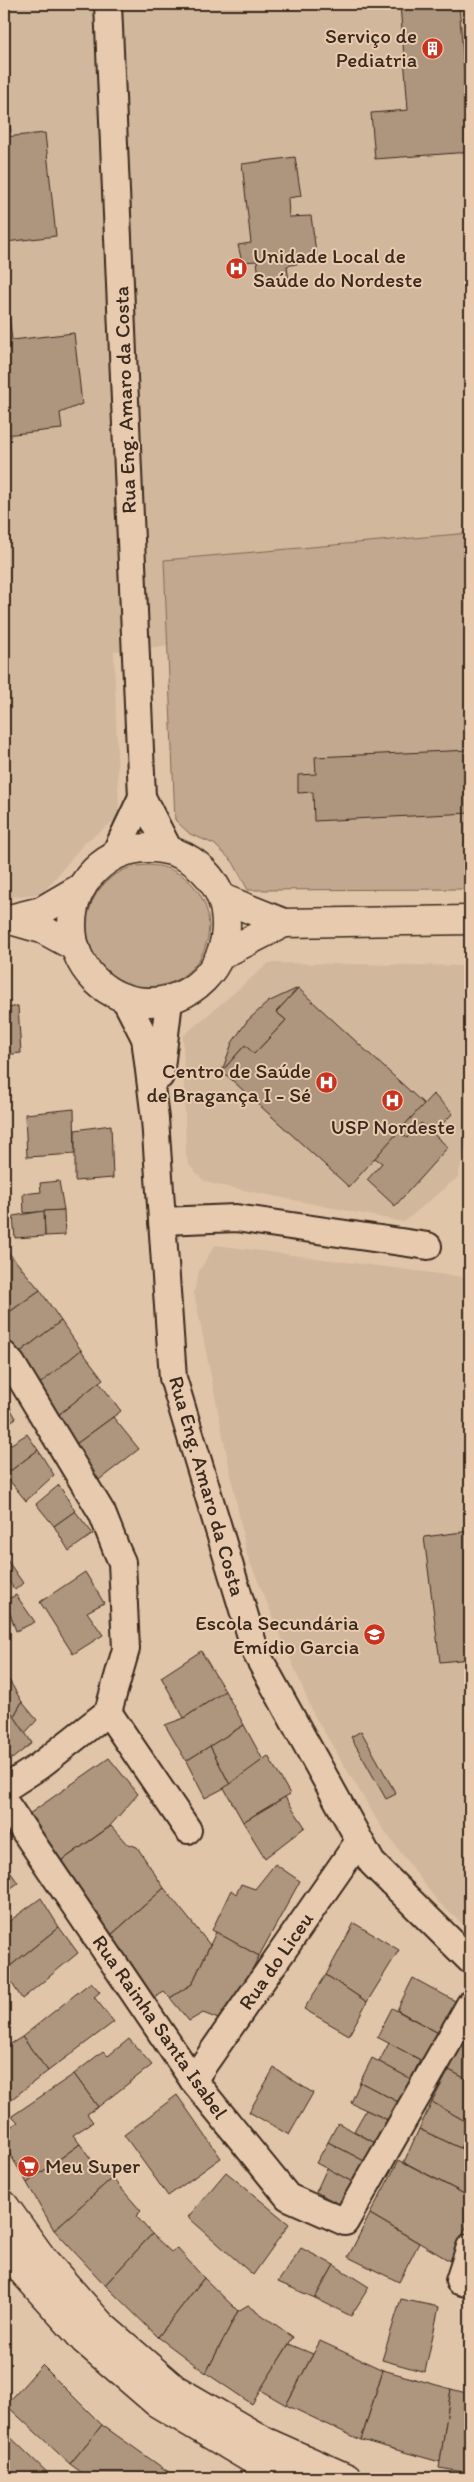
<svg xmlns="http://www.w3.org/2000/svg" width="474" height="2482" font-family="Itim,sans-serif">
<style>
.built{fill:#d1b79c}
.green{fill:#c3a890;stroke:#7f6957}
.building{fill:#ad957e;stroke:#3b2a1e}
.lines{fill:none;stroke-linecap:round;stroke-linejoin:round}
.street-casing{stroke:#3b2a1e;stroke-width:30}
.secondary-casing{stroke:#3b2a1e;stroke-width:31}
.primary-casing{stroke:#3b2a1e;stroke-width:31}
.street{stroke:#e8cbaf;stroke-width:26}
.secondary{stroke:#e8cbaf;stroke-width:28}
.primary{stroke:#e8cbaf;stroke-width:28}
.labels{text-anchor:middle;stroke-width:4;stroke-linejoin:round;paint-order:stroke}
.poi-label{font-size:21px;fill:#3b2a1e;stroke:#e8cbaf;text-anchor:end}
.street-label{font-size:21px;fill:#3b2a1e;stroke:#e8cbaf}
</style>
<rect width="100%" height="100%" fill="#e1c5a9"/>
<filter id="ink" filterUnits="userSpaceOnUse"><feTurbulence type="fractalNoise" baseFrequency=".02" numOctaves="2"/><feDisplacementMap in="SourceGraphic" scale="10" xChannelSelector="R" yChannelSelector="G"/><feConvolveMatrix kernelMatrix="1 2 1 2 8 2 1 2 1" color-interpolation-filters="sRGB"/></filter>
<g filter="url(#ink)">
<g class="built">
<polygon points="4,4 470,4 470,533 164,560 167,646 114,651 119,818 85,842 43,893 4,898"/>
<polygon points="269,963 470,966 470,1129 458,1177 404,1222 213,1184 203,1180 189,1165 186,1156 183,1036"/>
<polygon points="215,1245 470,1278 470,1931 438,1902 380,1825 314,1715 247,1555 194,1292 199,1271"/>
</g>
<g class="green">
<polygon points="470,533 470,889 248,890 233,862 214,844 190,834 175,820 164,560"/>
<circle cx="148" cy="926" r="61"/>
</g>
<g class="building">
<polygon points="400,4 459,4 466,93 470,93 470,152 375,159 371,113 408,110"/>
<polygon points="4,83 11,132 4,133"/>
<polygon points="45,133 56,236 6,242 4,222 4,137"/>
<polygon points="295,157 301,196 288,198 289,217 311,216 317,259 287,266 289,282 260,286 257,261 242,262 238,245 251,243 242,164"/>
<polygon points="7,296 12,340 74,333 82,404 60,413 62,429 4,435 4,297"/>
<polygon points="470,750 470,813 314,821 313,792 298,793 298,775 316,774 315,757"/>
<polygon points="298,988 424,1104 349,1187 222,1071 245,1045 254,1054 286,1020 276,1012"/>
<polygon points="298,988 276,1012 286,1020 254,1054 245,1045 222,1071 232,1043 247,1021 268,1002"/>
<polygon points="18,1006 21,1053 4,1055 4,1009"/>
<polygon points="433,1094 453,1113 433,1134 421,1123 407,1138 399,1131"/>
<polygon points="74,1109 75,1154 27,1157 25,1114"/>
<polygon points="421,1123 448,1147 395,1206 367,1180 382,1163 375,1158 399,1131 407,1138"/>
<polygon points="111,1125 113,1178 75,1181 75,1130"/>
<polygon points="59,1181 64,1210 24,1213 23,1194 41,1192 40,1183"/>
<polygon points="64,1210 65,1235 45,1236 44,1211"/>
<polygon points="44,1211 45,1236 15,1238 13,1216"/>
<polygon points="8,1252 40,1290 4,1316 4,1255"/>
<polygon points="40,1290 61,1321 15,1356 4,1338 4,1316"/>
<polygon points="61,1321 81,1350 37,1386 15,1356"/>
<polygon points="81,1350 103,1379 56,1417 37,1386"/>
<polygon points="99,1382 121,1411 72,1447 56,1417"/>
<polygon points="4,1398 16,1418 4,1426"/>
<polygon points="113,1417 139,1449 95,1483 72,1447"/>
<polygon points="27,1434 38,1450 5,1475 4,1446 5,1448"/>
<polygon points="38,1450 54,1475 26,1501 5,1475"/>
<polygon points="59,1485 75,1511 54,1526 36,1504"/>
<polygon points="75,1511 93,1534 69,1551 54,1526"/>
<polygon points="470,1531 470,1659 440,1662 424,1537"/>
<polygon points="5,1557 23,1583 15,1590 4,1575"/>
<polygon points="85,1572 104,1603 87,1612 103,1635 73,1654 40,1602"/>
<polygon points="16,1595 35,1622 16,1631 9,1611 4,1614 4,1601"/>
<polygon points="201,1651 225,1691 184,1718 161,1677"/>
<polygon points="9,1680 22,1702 14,1716 4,1704 4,1683"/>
<polygon points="225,1691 244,1725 186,1761 165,1725 184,1718"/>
<polygon points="22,1702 37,1720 25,1733 14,1716"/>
<polygon points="4,1704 14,1716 4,1727"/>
<polygon points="14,1716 32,1743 12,1759 4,1749 4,1727"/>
<polygon points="244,1725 263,1760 230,1785 210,1746"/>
<polygon points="361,1731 396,1794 386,1799 351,1737"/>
<polygon points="210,1746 230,1785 205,1798 186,1761"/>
<polygon points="268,1756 290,1794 243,1822 224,1788"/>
<polygon points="109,1758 138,1794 109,1827 60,1862 29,1814"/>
<polygon points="285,1797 305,1827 265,1858 243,1822"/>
<polygon points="111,1826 126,1843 137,1847 164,1888 111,1935 60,1862"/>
<polygon points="4,1863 18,1883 4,1893"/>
<polygon points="275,1864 300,1881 259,1956 212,1930 231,1890 236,1894 241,1884 255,1889"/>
<polygon points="164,1888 210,1945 192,1984 170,1998 164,1992 152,1999 109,1937"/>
<polygon points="41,1898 59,1927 4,1971 4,1925"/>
<polygon points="354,1923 399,1950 367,2002 326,1975"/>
<polygon points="59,1927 78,1953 22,1999 4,1971"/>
<polygon points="216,1932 259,1956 226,2022 203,2013 189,2021 170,1998 192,1984"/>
<polygon points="326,1975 367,2002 349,2035 304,2009"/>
<polygon points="413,1978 457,2002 442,2035 397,2010"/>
<polygon points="91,1982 100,1992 94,1997 114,2022 48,2071 22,2037"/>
<polygon points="392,2008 442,2035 430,2065 377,2037"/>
<polygon points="470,2022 470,2081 449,2070"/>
<polygon points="22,2037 48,2071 4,2105 4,2048"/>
<polygon points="129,2039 152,2065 98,2107 74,2074 103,2051 108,2056"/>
<polygon points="389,2043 420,2060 411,2079 379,2062"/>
<polygon points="372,2058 411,2079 398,2102 360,2082"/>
<polygon points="274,2068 313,2093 289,2135 249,2112"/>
<polygon points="449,2070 470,2081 470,2124 432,2102"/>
<polygon points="74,2074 98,2107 87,2114 93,2122 73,2135 80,2144 27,2183 4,2144 4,2131 18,2122 12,2116"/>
<polygon points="360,2082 398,2102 390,2121 351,2103"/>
<polygon points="177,2095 221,2158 168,2196 124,2135"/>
<polygon points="432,2102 470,2124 470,2131 460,2148 419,2129"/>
<polygon points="366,2110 390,2121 375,2143 354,2131"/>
<polygon points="338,2123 375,2143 366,2162 328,2142"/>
<polygon points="419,2129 460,2148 470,2155 470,2197 404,2162"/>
<polygon points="470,2131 470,2155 460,2148"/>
<polygon points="328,2142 366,2162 356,2184 316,2163"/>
<polygon points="80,2144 93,2162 96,2159 112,2178 54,2230 27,2183"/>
<polygon points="399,2160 470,2197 470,2219 450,2261 370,2214"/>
<polygon points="327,2168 356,2184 344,2207 316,2192"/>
<polygon points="226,2172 289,2224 253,2275 188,2217"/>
<polygon points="112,2178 141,2211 136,2216 152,2234 105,2285 54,2230"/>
<polygon points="370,2214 419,2243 399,2282 348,2257"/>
<polygon points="152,2234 171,2252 177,2248 204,2278 158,2337 105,2285"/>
<polygon points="301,2248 334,2265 315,2298 278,2282"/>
<polygon points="334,2265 369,2287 351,2316 315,2298"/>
<polygon points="204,2278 238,2311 206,2373 158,2337"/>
<polygon points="401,2299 439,2307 425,2372 382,2360"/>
<polygon points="248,2305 293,2337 252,2404 206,2373 238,2311"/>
<polygon points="320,2341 383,2370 361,2440 286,2405"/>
<polygon points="289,2344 313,2354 286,2405 260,2390"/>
<polygon points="42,2365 102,2425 70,2464 6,2405"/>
<polygon points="383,2370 451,2389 440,2462 361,2440"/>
<polygon points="451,2389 470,2394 470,2473 439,2468"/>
<polygon points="102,2425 170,2473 167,2478 89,2478 70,2464"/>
<polygon points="4,2431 53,2478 4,2478"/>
<polygon points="170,2473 179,2478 167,2478"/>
</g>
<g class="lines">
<defs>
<g id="street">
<polyline points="108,4 142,797 169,850"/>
<polyline points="114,856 142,797"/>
<polyline points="125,999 145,1038 155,1119 173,1378 256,1653 372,1863 470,1960"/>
<polyline points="160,1076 169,1001"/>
<polyline points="162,1221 236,1218 428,1246"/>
<polyline points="4,1355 12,1364 102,1513 117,1551 122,1562 126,1649 108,1712 38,1767 4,1789"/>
<polyline points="108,1712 188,1830"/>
<polyline points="4,1801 193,2080 288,2197 345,2222 470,2004"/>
<polyline points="193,2080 359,1841"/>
<polyline points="470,2247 459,2281 470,2284"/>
</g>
<g id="secondary">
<circle cx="149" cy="925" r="77"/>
<polyline points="222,898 284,923 470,920"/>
<polyline points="7,919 42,929 75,947"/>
<polyline points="9,919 41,911 82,887"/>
<polyline points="221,955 284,923"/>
</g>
<g id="primary">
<polyline points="4,2205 43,2259 101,2325 175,2389 266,2442 347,2478"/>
<polyline points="4,2243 25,2274 84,2340 157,2403 248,2457 292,2478"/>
</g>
</defs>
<use href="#street" class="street-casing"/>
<use href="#secondary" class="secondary-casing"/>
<use href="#primary" class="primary-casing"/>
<use href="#street" class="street"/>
<use href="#secondary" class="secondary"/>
<use href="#primary" class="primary"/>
</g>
</g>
<defs>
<symbol id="building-disc" viewBox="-11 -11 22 22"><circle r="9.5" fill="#c8321e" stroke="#e8cbaf"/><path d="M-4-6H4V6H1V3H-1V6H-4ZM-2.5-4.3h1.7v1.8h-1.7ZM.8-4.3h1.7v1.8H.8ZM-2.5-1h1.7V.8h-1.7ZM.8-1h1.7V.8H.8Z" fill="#fff"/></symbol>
<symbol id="hospital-disc" viewBox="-11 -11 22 22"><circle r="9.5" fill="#c8321e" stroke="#e8cbaf"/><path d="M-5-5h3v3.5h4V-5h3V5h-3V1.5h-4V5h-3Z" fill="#fff"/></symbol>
<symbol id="school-disc" viewBox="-11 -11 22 22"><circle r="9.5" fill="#c8321e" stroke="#e8cbaf"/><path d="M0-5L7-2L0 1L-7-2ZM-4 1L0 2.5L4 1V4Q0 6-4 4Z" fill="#fff"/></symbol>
<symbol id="supermarket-disc" viewBox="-11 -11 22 22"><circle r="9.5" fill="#c8321e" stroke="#e8cbaf"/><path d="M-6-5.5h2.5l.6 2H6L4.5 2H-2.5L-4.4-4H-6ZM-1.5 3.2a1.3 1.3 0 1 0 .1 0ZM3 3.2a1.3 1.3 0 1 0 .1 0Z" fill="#fff"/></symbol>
</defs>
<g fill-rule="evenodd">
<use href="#building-disc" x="420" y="36" width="25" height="25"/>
<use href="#hospital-disc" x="224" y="256" width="25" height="25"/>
<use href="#hospital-disc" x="314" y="1070" width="25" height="25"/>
<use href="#hospital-disc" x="380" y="1088" width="25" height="25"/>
<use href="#school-disc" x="362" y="1622" width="25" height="25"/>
<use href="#supermarket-disc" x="16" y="2154" width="25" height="25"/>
</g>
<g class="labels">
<g class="poi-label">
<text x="417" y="43">Serviço de<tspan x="417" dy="24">Pediatria</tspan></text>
<text x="253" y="263" text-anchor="start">Unidade Local de<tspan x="253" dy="24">Saúde do Nordeste</tspan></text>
<text x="311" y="1078">Centro de Saúde<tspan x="311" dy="24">de Bragança I - Sé</tspan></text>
<text x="393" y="1134" text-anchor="middle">USP Nordeste</text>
<text x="359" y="1630">Escola Secundária<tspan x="359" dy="24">Emídio Garcia</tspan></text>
<text x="45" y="2173" text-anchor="start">Meu Super</text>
</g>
<g class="street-label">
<text transform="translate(125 400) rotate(-92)" y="7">Rua Eng. Amaro da Costa</text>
<text transform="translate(207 1486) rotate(74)" y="7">Rua Eng. Amaro da Costa</text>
<text transform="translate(276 1961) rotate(-55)" y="7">Rua do Liceu</text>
<text transform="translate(160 2027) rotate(55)" y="7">Rua Rainha Santa Isabel</text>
</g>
</g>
<rect width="474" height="2482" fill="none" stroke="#e8cbaf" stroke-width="20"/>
<rect x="10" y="10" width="454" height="2462" fill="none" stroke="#3b2a1e" stroke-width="2" filter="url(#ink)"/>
</svg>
